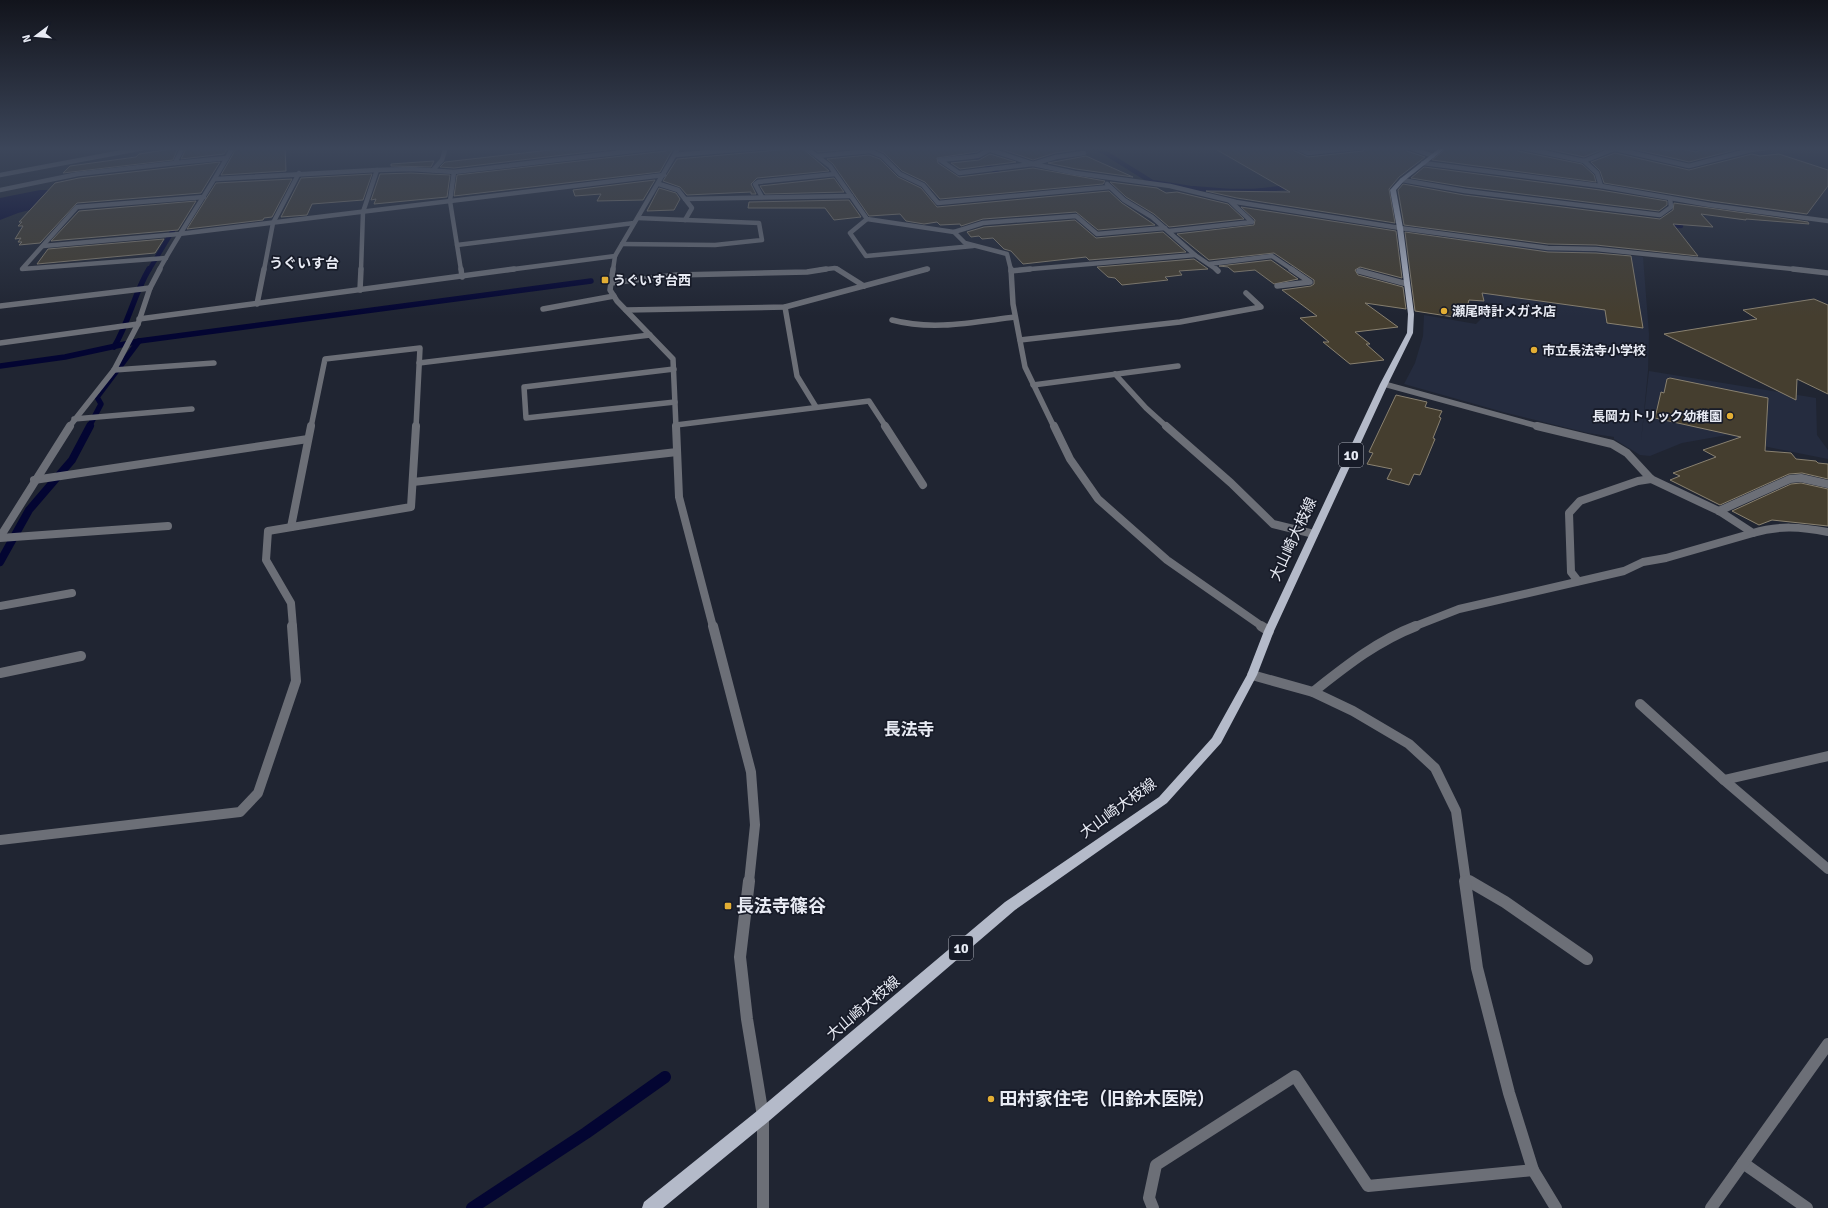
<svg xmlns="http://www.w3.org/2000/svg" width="1828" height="1208" font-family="Signika,'Noto Sans JP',sans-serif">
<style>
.built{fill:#252c3f}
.water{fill:#030532}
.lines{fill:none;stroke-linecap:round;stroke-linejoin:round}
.stream-far3{stroke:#030532;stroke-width:4.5}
.stream-far2{stroke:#030532;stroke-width:5.5}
.stream-far1{stroke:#030532;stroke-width:8}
.stream{stroke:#030532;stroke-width:12}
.building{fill:#453e2f;stroke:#898170}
.minor-far4{stroke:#6c6f77;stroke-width:4.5}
.minor-far3{stroke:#6c6f77;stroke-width:5.5}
.minor-far2{stroke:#6c6f77;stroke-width:8}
.minor-far1{stroke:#6c6f77;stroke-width:10}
.minor{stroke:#6c6f77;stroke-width:12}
.tertiary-far3{stroke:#6c6f77;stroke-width:4.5}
.tertiary-far2{stroke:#6c6f77;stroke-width:5.5}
.tertiary-far1{stroke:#6c6f77;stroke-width:10}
.tertiary{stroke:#6c6f77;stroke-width:12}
.primary{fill:#b4bac9;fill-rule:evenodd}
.poi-dot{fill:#e3ae34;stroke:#171b28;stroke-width:1.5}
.labels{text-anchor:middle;stroke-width:3.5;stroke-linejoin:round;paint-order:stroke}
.far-poi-label{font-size:13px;font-weight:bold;fill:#e8ebf4;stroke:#171b28;text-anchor:start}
.far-quarter-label{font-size:14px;font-weight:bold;fill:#e8ebf4;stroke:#171b28}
.shield{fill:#171b28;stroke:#a9adb7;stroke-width:1}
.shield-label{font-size:14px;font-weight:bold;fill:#e8ebf4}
.street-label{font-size:15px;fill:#e8ebf4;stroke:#171b28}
.quarter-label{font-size:17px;font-weight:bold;fill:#e8ebf4;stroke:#171b28}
.near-poi-label{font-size:18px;font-weight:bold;fill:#e8ebf4;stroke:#171b28;text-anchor:start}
</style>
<rect width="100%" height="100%" fill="#202532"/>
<polygon class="built" points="1421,235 1489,241 1552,250 1588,251 1643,257 1649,334 1648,371 1641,441 1649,371 1816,398 1817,435 1828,450 1828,459 1768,447 1727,435 1682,443 1650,456 1640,455 1614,439 1614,437 1588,433 1503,412 1404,384 1415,363 1423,336 1424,315 1476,324 1492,308 1491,303 1423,296"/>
<polygon class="water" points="40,190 52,190 45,206 18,213 0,220 0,198"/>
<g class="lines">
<g class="stream-far3">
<polyline points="1092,147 1104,152 1152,182 1190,188 1229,191 1254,191 1293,187"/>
<polyline points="960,150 972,154 1006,179"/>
<polyline points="1663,224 1681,226 1674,220 1676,217"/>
<polyline points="149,270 178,222"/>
</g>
<g class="stream-far2">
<path d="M114 347C129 322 134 294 149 269"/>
<polyline points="0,366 65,357 139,341 591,281"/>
<polyline points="89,427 101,404 97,397 139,341"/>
</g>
<polyline class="stream-far1" points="0,562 29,510 72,460 90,426"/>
<polyline class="stream" points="472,1208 586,1133 665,1077"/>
</g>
<g class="building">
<polygon points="187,147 228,147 224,154 181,159"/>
<polygon points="237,147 285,147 286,171 221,175"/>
<polygon points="576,147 631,147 454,168 440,167 445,162"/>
<polygon points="670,147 674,147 660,172 454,196 457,175 666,151"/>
<polygon points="812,147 868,147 818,152"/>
<polygon points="871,147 978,147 980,150 977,152 937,158 938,163 959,177 1033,168 1105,181 1103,184 940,199 925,182 902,171 884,153"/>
<polygon points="995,147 1068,147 1075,150 1055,153 1033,160"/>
<polygon points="1212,147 1291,147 1293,150 1308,157 1363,151 1367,147 1404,147 1407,151 1425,157 1399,177 1389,189 1395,223 1237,198 1206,191 1290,192"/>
<polygon points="1448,147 1515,147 1518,151 1582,164 1594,175 1596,182 1432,160"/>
<polygon points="1539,147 1603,147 1604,149 1584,157"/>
<polygon points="1625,147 1652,147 1669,151 1677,148 1696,152 1706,147 1722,147 1735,150 1689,162"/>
<polygon points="178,148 173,160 63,173 70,166 136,157 139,154"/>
<polygon points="802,148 829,171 757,178 751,184 756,194 751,194 751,192 687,195 680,187 663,181 677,159"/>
<polygon points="1615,153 1689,170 1752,154 1760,156 1779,154 1828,170 1828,186 1807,214 1711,201 1604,183 1600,171 1591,162"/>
<polygon points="990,154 1016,162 960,169 951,163 979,160"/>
<polygon points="869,155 880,159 898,177 921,188 937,207 1109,191 1122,203 1155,225 1098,230 1076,212 983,219 961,226 960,224 940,225 937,222 924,224 906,221 900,214 869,216 833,164 827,159"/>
<polygon points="1086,156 1133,177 1076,169 1048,163"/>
<polygon points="434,161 431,167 391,166 391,164"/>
<polygon points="220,162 201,193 77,203 40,243 19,245 22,242 18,242 21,238 15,239 23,226 18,226 22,222 19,222 55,183 79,178"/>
<polygon points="1424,167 1600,190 1667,201 1667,205 1659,211 1466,187 1411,178"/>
<polygon points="411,173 450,175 447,197 374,204 376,199 371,200 380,174"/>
<polygon points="372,174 363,200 312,204 307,215 281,217 301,178"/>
<polygon points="834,178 844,192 765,194 760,186"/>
<polygon points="292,179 272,217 264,218 263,220 187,229 216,183"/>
<polygon points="655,180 643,200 597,201 601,194 575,196 573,190"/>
<polygon points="1110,182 1157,188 1166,193 1177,192 1228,204 1244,219 1169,227 1154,214 1126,197"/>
<polygon points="1403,184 1464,195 1660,219 1673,210 1674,203 1808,222 1809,224 1746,219 1746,220 1701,214 1713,227 1673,224 1698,256 1596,245 1548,244 1404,225 1398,190"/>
<polygon points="659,188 676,193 680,199 674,210 647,211"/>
<polygon points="849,200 861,217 834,220 825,208 748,208 749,202"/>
<polygon points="196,201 178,230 51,241 79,211"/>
<polygon points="1241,207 1396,231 1402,278 1360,267 1355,270 1358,275 1403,287 1406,309 1365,303 1398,327 1355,332 1370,344 1366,344 1384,360 1350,364 1323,342 1329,342 1300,318 1317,316 1282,290 1311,286 1314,284 1314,280 1274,253 1209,260 1177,234 1254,225 1255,220"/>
<polygon points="1075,220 1096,238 1163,232 1186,252 1089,260 1086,257 1023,264 1011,251 1004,249 993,238 982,239 979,236 971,237 967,232 984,227"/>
<polygon points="1405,232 1548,252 1596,253 1631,256 1643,328 1607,323 1605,310 1482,293 1484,301 1469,300 1466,311 1462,311 1460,318 1415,311"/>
<polygon points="164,239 155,253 37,264 48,249"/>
<polygon points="1194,259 1208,269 1179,271 1182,275 1165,277 1168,280 1122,285 1115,278 1108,277 1097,267"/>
<polygon points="1271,260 1298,279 1274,284 1255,270 1234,272 1228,267 1219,266"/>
<polygon points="1814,299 1828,305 1828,394 1797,379 1796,400 1664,334 1757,319 1743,310"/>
<polygon points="1670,378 1768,398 1765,451 1791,453 1796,459 1816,461 1818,463 1828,464 1828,479 1802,473 1789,474 1720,505 1670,480 1680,476 1673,473 1716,457 1703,450 1741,437 1655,418 1661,392 1664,393 1667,379"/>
<polygon points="1396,395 1427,402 1425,407 1442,411 1439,417 1441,418 1433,438 1435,439 1420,475 1414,474 1409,485 1387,479 1392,469 1367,464 1373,453 1369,452"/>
<polygon points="1801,483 1828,489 1828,526 1772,520 1759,525 1732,511 1791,484"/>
</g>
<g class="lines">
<g class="minor-far4">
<polyline points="183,147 175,163 227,158"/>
<polyline points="805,147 830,166 867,219 954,232 965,243 1007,254 1011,270"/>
<polyline points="982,147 1033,164 1075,173 1170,186 1236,202 1400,228"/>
<polyline points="1295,147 1308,153 1363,147"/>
<polyline points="1408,147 1433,156"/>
<polyline points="1519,147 1584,161 1614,149"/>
<polyline points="1607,147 1689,166 1751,150 1774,147"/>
<polyline points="989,150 978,156 940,160 959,173 1033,164 1056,157 1084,153"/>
<polyline points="675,155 771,147"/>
<polyline points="817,156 870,151 882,156 900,174 923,185 938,203 1110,187"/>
<polyline points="1584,161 1597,173 1601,186"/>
<polyline points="1423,163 1601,186 1710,205 1828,221"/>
<polyline points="433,170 442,160 446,147"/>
<polyline points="454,172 450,201 461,270"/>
<polyline points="216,179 377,170 411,169 454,172 666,147"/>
<polyline points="1402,180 1465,191 1660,215 1671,207 1670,198"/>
<polyline points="659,184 678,190 692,208 685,220"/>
<polyline points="1107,184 1124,200 1152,217 1195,255 1217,270"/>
<polyline points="0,190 78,174 175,163"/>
<polyline points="762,197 755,184 758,182 835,174"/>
<polyline points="685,199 851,196"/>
<polyline points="867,219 850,233 866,256 973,246"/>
<polyline points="1169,231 1252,222 1230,201"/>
<polyline points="954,232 983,223 1076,216 1097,234 1165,228"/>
<polyline points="622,244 715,245 762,240 759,223 638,218"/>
<polyline points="457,245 634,223"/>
<polyline points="43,246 179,234 664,175"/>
<polyline points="166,258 22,269 77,207 204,197"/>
<polyline points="1209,264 1272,256 1293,270"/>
<path d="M159 270C182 228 210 189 233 147"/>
<polyline points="264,270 273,223 299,173"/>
<polyline points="361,270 363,212 377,170"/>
<polyline points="507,270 615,256"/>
<polyline points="613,270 615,256 679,147"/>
<polyline points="819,270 835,268 839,270"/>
<polyline points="923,270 928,269"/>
<polyline points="1019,270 1195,255"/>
</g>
<g class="minor-far3">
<polyline points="461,269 462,277"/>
<polyline points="613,269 610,290 617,301 673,359 676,427"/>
<polyline points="837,269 864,286"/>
<polyline points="1011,269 1013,304 1025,367 1054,427"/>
<polyline points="1216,269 1218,271"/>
<polyline points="1011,271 1030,269"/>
<polyline points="1359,271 1407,284"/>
<polyline points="611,283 676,275 807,272 826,269"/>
<polyline points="1277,286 1310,282 1291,269"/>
<polyline points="360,290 361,269"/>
<polyline points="257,304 264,269"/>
<polyline points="0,306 150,288"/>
<polyline points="785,307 797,376 816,407"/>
<polyline points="543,309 614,296"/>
<polyline points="626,310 785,307 927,269"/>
<polyline points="139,319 514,269"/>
<path d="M892 320C933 331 974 322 1015 317"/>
<polyline points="1020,340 1180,322 1261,307 1246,293"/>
<polyline points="0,343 138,324"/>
<polyline points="419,363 650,335"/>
<polyline points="674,369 524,387 526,418 675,402"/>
<polyline points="114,370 214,363"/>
<polyline points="1115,374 1146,408 1167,427"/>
<polyline points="1384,384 1541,427"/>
<polyline points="1033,385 1178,366"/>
<polyline points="74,419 192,409"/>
<polyline points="676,425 869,401 886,427"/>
<polyline points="69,427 114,370 138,324 150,288 160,269"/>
<polyline points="311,427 325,359 420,348 416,427"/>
</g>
<g class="minor-far2">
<polyline points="676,426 679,497 713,627"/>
<polyline points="885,426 923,485"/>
<polyline points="1054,426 1070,459 1098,499 1167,560 1263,627"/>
<polyline points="1166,426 1231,483 1273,524 1314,534"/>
<path d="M1537 426 1612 444 1627 453 1651 479 1719 511 1753 533C1778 525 1802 527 1828 532"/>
<polyline points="34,480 308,439"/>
<polyline points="413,482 677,452"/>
<polyline points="1719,511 1790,479 1801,478 1828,484"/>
<polyline points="291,527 311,426"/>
<polyline points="0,537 70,426"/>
<polyline points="0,538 168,526"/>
<polyline points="1578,581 1571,572 1569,513 1580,501 1638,481 1651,479"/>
<polyline points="0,606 72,593"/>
<polyline points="293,627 291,603 266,560 268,531 411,507 416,426"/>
<polyline points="1413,627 1459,609 1624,571 1643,562 1666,558 1753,533"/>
</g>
<g class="minor-far1">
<polyline points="713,626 751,772 755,825 749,882"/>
<polyline points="1261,626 1269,631"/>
<polyline points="0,673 81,656"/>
<path d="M1313 692C1346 666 1377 641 1416 626"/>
<polyline points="1640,704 1724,780"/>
<polyline points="1828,756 1724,780 1828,869"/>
<polyline points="0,840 240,812 258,793 296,681 292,626"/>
<polyline points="1465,879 1470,882"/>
</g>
<g class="minor">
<polyline points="749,881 740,957 747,1019 763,1116 763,1208"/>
<polyline points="1469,881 1505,902 1587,959"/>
<polyline points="1743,1163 1807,1208"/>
<polyline points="1153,1208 1149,1198 1156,1165 1295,1076 1368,1186 1533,1170"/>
<polyline points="1711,1208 1828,1044"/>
</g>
<g class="tertiary-far3">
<polyline points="0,175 149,147"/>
<polyline points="1400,228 1548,248 1596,249 1802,270"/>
</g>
<polyline class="tertiary-far2" points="1793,269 1828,273"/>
<polyline class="tertiary-far1" points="1252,675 1313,692 1353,711 1409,744 1435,768 1456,811 1466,882"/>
<polyline class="tertiary" points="1465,881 1477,968 1509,1093 1533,1170 1556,1208"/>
<polygon class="primary" points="1441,147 1447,147 1404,181 1396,190 1403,228 1414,314 1413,333 1388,384 1274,631 1257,675 1221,743 1167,803 1015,910 769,1121 663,1208 642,1208 644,1202 757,1111 1005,902 1159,797 1212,738 1247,675 1264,631 1380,384 1407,333 1408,314 1397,228 1390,190 1400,179"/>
</g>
<linearGradient id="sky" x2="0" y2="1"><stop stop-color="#12141c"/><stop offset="0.47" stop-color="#3c465a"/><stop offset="1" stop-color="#3c465a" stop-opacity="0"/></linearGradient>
<rect width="1828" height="316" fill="url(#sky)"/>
<g class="poi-dot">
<rect x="601" y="276" width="8" height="8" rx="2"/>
<circle cx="1444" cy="311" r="4"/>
<circle cx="1534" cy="350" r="4"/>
<circle cx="1730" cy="416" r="4"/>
<rect x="724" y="902" width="8" height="8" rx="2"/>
<circle cx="991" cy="1099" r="4"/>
</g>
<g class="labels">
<g class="far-poi-label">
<text x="613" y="285">うぐいす台西</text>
<text x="1452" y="316">瀬尾時計メガネ店</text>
<text x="1542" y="355">市立長法寺小学校</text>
<text x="1722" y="421" text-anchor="end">長岡カトリック幼稚園</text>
</g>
<g class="far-quarter-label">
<text x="304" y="268">うぐいす台</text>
</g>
<g class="shield">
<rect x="1339" y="443" width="24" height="24" rx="3"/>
<rect x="949" y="936" width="24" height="24" rx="3"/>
</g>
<g class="shield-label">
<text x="1351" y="460">10</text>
<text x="961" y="953">10</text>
</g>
<g class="street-label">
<text transform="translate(1293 539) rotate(-65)" y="5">大山崎大枝線</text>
<text transform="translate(1118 808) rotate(-36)" y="5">大山崎大枝線</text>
<text transform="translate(863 1008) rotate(-40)" y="5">大山崎大枝線</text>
</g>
<g class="quarter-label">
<text x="909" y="735">長法寺</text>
</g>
<g class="near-poi-label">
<text x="736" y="912">長法寺篠谷</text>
<text x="999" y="1105">田村家住宅（旧鈴木医院）</text>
</g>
</g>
<g transform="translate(36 36) rotate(254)" stroke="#171b28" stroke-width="3" paint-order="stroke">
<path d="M0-3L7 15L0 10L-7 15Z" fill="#e8ebf4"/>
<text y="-6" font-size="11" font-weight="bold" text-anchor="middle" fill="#e8ebf4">N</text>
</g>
</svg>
